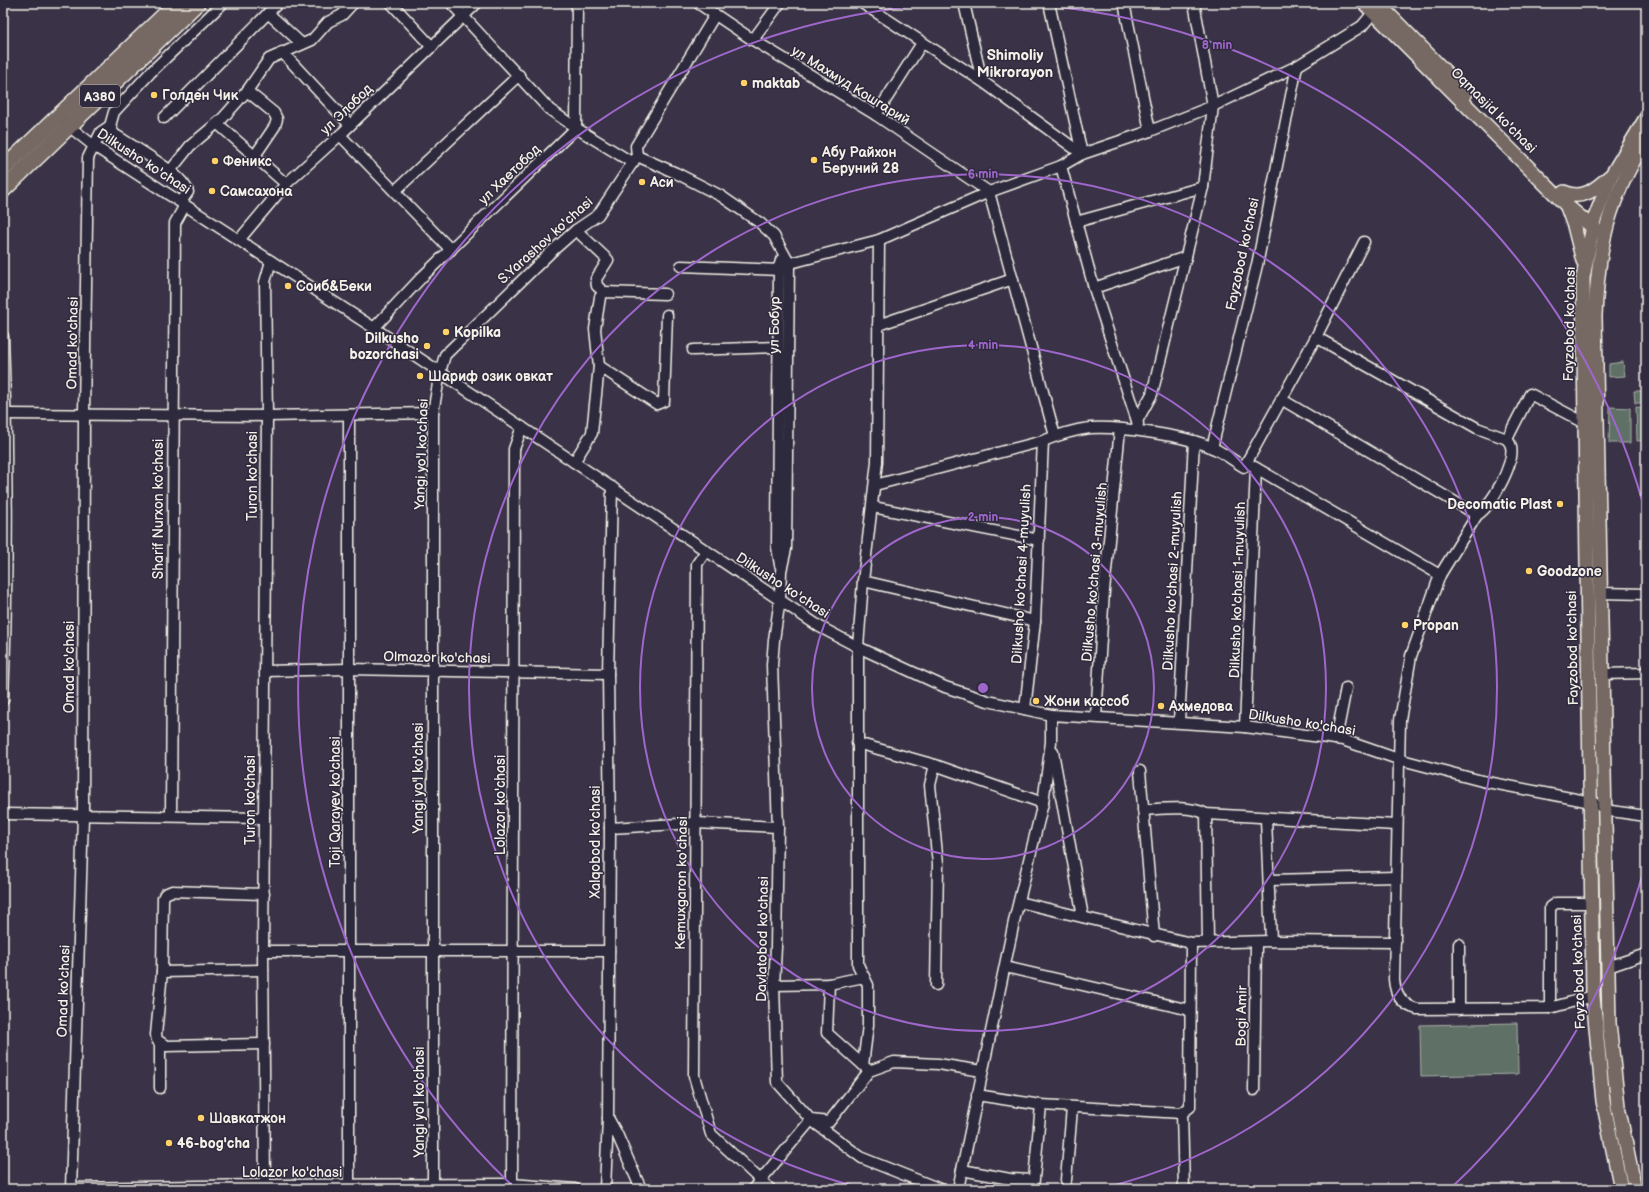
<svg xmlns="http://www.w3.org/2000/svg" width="1649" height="1192" font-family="'Balsamiq Sans',sans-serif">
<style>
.green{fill:#5f6f66;stroke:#aab0a7}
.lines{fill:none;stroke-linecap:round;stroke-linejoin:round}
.minor-casing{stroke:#f4f1e8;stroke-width:13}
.major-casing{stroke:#f4f1e8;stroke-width:16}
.highway-casing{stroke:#f4f1e8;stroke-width:18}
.minor{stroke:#2f2a3d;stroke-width:10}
.major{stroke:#766964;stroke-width:13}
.highway{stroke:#766964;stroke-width:15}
.ring{fill:none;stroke:#9f67cb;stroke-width:2}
.poi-dot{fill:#ffd166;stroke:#2f2a3d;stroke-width:1.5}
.labels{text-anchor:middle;stroke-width:3;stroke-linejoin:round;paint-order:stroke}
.shield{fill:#2f2a3d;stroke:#b9b5b5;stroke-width:1}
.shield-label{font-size:13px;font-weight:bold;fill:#f4f1e8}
.poi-label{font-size:14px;font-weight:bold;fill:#f4f1e8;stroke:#2f2a3d;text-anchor:start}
.street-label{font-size:14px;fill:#f4f1e8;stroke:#2f2a3d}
.neighbourhood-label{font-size:15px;font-weight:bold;fill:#f4f1e8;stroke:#2f2a3d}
.centre{fill:#9f67cb;stroke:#2f2a3d;stroke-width:2}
.ring-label{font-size:12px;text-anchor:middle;font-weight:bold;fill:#9f67cb;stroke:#2f2a3d;stroke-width:3;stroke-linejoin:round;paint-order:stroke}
</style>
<rect width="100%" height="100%" fill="#3a3347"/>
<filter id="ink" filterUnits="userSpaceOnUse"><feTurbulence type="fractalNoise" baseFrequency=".025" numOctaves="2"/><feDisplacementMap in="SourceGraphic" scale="8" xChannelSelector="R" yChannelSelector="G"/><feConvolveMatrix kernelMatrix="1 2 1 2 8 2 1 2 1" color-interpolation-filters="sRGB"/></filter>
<g filter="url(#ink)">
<g class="green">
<polygon points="1623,362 1625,376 1609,377 1609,364"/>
<polygon points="1634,391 1646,391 1646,403 1635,403"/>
<polygon points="1610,407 1630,408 1630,443 1609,443"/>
<polygon points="1636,407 1646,408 1646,440 1637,441"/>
<polygon points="1517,1023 1518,1074 1421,1076 1420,1025"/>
</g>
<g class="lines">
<defs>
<g id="minor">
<polyline points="391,3 432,47"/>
<polyline points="451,3 549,109 576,128 633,163"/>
<polyline points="698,3 753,40 876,115 989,192"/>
<polyline points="862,3 982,81 1082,154"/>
<polyline points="964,3 982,81"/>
<polyline points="1049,3 1082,154"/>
<polyline points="1124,3 1150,131"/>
<polyline points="268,13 302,44"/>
<polyline points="753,40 780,3"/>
<polyline points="282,52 350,125"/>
<polyline points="247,91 274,113 277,119 275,126 254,157"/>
<polyline points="876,115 922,43"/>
<polyline points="164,118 278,3"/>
<polyline points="65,123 94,146 374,328 820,627 858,647 945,687 988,701 1051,715 1245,727 1343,740 1398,759 1482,781 1591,802 1611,811 1646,816"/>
<polyline points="218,124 286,184"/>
<polyline points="340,135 451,250"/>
<polyline points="637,156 676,173 721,196 760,223 774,236 789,263 786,549 781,571 780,599 774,640 772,665 778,827 776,947 774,985 777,1082 811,1120 862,1158 940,1189"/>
<polyline points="1061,166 1094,288 1138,424"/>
<polyline points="170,171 190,146 222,119 247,91 269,59 312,40 328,22 342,15 353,3"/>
<polyline points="395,191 519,75"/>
<polyline points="989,192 1055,436"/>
<path d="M181 202 188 192C185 175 129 144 114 134L110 126 114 112 150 73 223 3"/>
<polyline points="1076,222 1203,187"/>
<polyline points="576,230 608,260 596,279 597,286 604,292"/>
<polyline points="239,240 286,184 340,135 477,3"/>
<polyline points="681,266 779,270"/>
<polyline points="779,266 879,240 989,192 1061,166 1082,154 1150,131 1213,106 1297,66 1362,26 1378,7"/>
<polyline points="1094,288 1186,257"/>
<polyline points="878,325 1013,279"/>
<polyline points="374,328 422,277 576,128 577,3"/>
<path d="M3 336C8 457 8 579 3 700"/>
<polyline points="1316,337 1477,428 1507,439"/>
<polyline points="693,350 777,347"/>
<polyline points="599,366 657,404 664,401 667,315"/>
<polyline points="1281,399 1477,515"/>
<polyline points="6,414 267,416 433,413"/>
<polyline points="1137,421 1152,394 1203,187 1213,106 1194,3"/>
<path d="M1585 423 1530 394 1507 439C1508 441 1511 444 1511 447 1515 463 1491 507 1477 515L1440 575 1411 656 1400 720 1394 979C1395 995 1402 1005 1417 1009L1550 1008 1593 996"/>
<polyline points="1212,448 1257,265 1297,66"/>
<polyline points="574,462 592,433 599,366 595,329 600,297 604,292 665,294"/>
<polyline points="1251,465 1440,575"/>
<path d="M875 485 1043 441C1058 435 1074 430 1090 428 1118 426 1188 436 1213 448 1224 453 1234 461 1244 467L1316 337 1364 242"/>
<polyline points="612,487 608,674 610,828 608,1118 617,1134 641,1189"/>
<polyline points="873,507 1039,540"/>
<polyline points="706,551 697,564 694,1076 711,1134 770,1189"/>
<polyline points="780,565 777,547 779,270 781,260"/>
<polyline points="863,581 1035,621"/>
<polyline points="1600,593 1646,594"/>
<polyline points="265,671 348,669 608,674"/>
<polyline points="1602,674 1646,673"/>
<polyline points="1025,709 1035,621 1043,441"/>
<polyline points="1096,717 1104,591 1120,429"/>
<polyline points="1179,722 1194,441"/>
<polyline points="1245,727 1256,468"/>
<polyline points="1336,739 1346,688"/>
<polyline points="857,743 935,765 1043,803"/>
<polyline points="1053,752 1083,917"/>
<polyline points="935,765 930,785 938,864 936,985"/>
<polyline points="1140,771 1154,936"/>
<path d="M1143 810C1162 809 1189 805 1206 814L1396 825"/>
<polyline points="3,814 264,818"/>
<polyline points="1206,814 1208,943"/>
<polyline points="171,816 175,223 185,205"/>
<polyline points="1266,819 1271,941"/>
<polyline points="610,828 696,823 778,827"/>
<polyline points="1270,880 1396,877"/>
<polyline points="264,894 172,891 165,894 163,898 162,972 156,1035 157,1040 166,1046 264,1044"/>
<polyline points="1019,902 1191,943 1190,1107 1182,1113 1184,1189"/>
<polyline points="1191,943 1271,941 1395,942"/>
<polyline points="1459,944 1459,1009"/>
<polyline points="263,951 609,951"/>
<polyline points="1005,967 1190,1010"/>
<polyline points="1608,967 1646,954"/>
<polyline points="162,972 263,970"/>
<polyline points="829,984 827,1033 863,1065"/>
<polyline points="774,985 829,984 864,977"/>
<polyline points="1550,1008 1550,907 1556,903 1592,903"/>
<polyline points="869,1071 863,1065 868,1025 868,985 858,965 858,647 863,581 877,462 879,240"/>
<polyline points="160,1088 160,1044"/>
<polyline points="1254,1090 1256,942"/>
<polyline points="977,1095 1041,1105 1182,1113"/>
<polyline points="962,1170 1010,1179 1033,1180"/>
<polyline points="1066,1180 1072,1108"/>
<polyline points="512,1184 514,449 522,427"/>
<polyline points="265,1185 263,951 267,416 265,282 271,261"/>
<polyline points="433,1185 433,413 440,372 445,355 551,252 576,230 598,215 637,156 636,146 715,15"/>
<polyline points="71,1188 265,1185 512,1184 575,1189"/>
<polyline points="71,1189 83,816 84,413 88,158 101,132 110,126"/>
<polyline points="349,1189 349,415"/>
<polyline points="605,1189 608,1118"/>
<polyline points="753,1189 811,1120 829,1122 869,1071 894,1062 938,1064 982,1071"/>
<polyline points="958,1189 1015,917 1043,803 1051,742 1051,715"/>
<polyline points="1033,1189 1041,1105"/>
</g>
<g id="major">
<polyline points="1364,3 1566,205 1597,231"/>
<polyline points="1378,3 1466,93"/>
<path d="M1564 192C1582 201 1596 189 1609 177"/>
<polyline points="1567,207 1574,226 1583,261"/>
<polyline points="1621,1189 1603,1101 1593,996 1583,278 1594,220 1611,176 1646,118"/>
<path d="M1635 1189 1618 1106 1609 1023 1595 316C1598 246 1608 200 1646 140"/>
</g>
<g id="highway">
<polyline points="3,169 177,3"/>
<polyline points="3,190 197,3"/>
</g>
</defs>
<use href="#minor" class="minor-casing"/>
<use href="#major" class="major-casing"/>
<use href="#highway" class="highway-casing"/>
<use href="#minor" class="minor"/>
<use href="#major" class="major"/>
<use href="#highway" class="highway"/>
</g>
</g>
<g class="ring">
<circle cx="983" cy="688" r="171"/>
<circle cx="983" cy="688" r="343"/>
<path d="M867 1189A514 514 0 1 1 1099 1189"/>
<path d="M1645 865A685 685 0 0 1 1450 1189M516 1189A685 685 0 0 1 977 3M989 3A685 685 0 0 1 1645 511"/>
</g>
<g class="poi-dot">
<circle cx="744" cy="83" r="4"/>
<circle cx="154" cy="95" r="4"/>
<circle cx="814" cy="160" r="4"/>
<circle cx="215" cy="161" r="4"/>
<circle cx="642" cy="182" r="4"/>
<circle cx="212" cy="191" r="4"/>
<circle cx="288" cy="286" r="4"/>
<circle cx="446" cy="332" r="4"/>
<circle cx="427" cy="346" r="4"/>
<circle cx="420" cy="376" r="4"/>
<circle cx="1560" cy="504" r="4"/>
<circle cx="1529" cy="571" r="4"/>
<circle cx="1405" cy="625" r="4"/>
<circle cx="1036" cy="701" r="4"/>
<circle cx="1161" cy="706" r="4"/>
<circle cx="201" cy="1118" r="4"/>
<circle cx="169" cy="1143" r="4"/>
</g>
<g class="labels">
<rect class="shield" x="80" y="85" width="40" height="22" rx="3"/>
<g class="shield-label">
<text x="100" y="101">A380</text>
</g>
<g class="poi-label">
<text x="752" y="88">maktab</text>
<text x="162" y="100">Голден Чик</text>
<text x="822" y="157">Абу Райхон<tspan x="822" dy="16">Беруний 28</tspan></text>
<text x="223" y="166">Феникс</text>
<text x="650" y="187">Аси</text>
<text x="220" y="196">Самсахона</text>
<text x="296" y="291">Соиб&amp;Беки</text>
<text x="454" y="337">Kopilka</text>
<text x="419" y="343" text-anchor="end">Dilkusho<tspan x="419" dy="16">bozorchasi</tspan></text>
<text x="428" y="381">Шариф озик овкат</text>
<text x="1552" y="509" text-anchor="end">Decomatic Plast</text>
<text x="1537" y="576">Goodzone</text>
<text x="1413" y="630">Propan</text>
<text x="1044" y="706">Жони кассоб</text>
<text x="1169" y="711">Ахмедова</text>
<text x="209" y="1123">Шавкатжон</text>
<text x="177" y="1148">46-bog'cha</text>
</g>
<g class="street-label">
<text transform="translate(851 85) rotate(32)" y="5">ул Махмуд Кошгарий</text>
<text transform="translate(346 109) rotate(-44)" y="5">ул Элобод</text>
<text transform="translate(1494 110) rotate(45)" y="5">Oqmasjid ko'chasi</text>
<text transform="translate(144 161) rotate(33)" y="5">Dilkusho ko'chasi</text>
<text transform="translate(509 174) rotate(-44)" y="5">ул Хаетобод</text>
<text transform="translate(545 240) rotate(-42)" y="5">S.Yarashov ko'chasi</text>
<text transform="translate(1242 254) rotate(-78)" y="5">Fayzobod ko'chasi</text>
<text transform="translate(1569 324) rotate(-89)" y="5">Fayzobod ko'chasi</text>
<text transform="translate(774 325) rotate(-89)" y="5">ул Бобур</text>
<text transform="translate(72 343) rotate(-89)" y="5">Omad ko'chasi</text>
<text transform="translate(421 454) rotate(-88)" y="5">Yangi yo'l ko'chasi</text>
<text transform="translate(252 476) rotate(-90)" y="5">Turon ko'chasi</text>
<text transform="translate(158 509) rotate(-90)" y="5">Sharif Nurxon ko'chasi</text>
<text transform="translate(1094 572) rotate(-85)" y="5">Dilkusho ko'chasi 3-muyulish</text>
<text transform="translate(1021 574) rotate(-87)" y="5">Dilkusho ko'chasi 4-muyulish</text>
<text transform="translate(1172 581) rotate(-87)" y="5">Dilkusho ko'chasi 2-muyulish</text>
<text transform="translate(783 585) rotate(33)" y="5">Dilkusho ko'chasi</text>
<text transform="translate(1237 590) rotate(-88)" y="5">Dilkusho ko'chasi 1-muyulish</text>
<text transform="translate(1572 648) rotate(-91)" y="5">Fayzobod ko'chasi</text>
<text transform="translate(437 657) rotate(1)" y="5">Olmazor ko'chasi</text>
<text transform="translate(69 667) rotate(-90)" y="5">Omad ko'chasi</text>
<text transform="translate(1302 722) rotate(9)" y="5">Dilkusho ko'chasi</text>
<text transform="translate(418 778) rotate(-90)" y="5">Yangi yo'l ko'chasi</text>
<text transform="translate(250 800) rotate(-90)" y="5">Turon ko'chasi</text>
<text transform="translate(335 802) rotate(-90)" y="5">Toji Qarayev ko'chasi</text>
<text transform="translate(500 805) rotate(-90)" y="5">Lolazor ko'chasi</text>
<text transform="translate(595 842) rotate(-90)" y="5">Xalqobod ko'chasi</text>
<text transform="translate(681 883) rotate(-89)" y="5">Kemuxgaron ko'chasi</text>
<text transform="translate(762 939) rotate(-89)" y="5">Davlatobod ko'chasi</text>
<text transform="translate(1578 972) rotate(-92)" y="5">Fayzobod ko'chasi</text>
<text transform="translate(63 991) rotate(-88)" y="5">Omad ko'chasi</text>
<text transform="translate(1241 1016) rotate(-89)" y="5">Bogi Amir</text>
<text transform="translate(419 1102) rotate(-90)" y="5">Yangi yo'l ko'chasi</text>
<text x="292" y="1177">Lolazor ko'chasi</text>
</g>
<g class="neighbourhood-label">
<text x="1015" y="60">Shimoliy<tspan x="1015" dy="17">Mikrorayon</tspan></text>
</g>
</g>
<circle cx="983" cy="688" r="6" class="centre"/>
<g class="ring-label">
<text x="1217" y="49">8 min</text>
<text x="983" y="178">6 min</text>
<text x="983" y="349">4 min</text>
<text x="983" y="521">2 min</text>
</g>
<rect width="1649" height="1192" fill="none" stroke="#2f2a3d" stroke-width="16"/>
<rect x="8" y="8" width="1633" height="1176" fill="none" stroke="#f4f1e8" stroke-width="1.5" filter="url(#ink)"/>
</svg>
